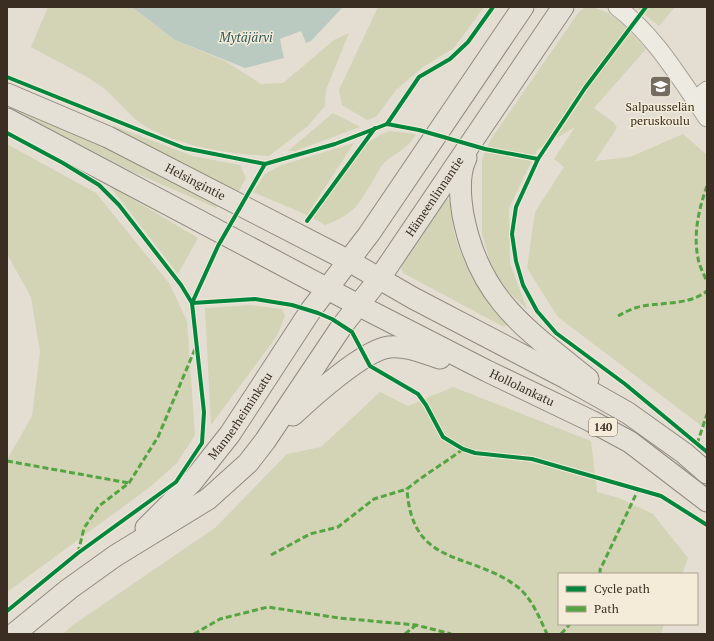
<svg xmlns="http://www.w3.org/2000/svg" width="714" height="641" font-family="'PT Serif',serif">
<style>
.green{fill:#d3d3b5}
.water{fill:#bbcac1}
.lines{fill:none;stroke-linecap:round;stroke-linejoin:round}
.minor-casing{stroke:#aaa49a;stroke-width:19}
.major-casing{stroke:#908981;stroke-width:23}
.minor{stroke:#edeae2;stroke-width:17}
.major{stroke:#e5e0d5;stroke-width:21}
.quiet{stroke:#54a441;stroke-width:3;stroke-dasharray:6 3;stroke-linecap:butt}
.cycleway-casing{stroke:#f4ecd9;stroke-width:6}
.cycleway{stroke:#00873e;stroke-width:4}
.labels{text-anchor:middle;stroke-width:3;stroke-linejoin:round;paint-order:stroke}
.shield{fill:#f4ecd9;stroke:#726659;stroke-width:1}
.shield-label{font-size:11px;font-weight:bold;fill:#3a2d22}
.poi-label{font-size:12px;fill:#3a2d22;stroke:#f4ecd9}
.street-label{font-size:12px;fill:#3a2d22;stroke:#f4ecd9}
.water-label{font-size:13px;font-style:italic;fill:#325856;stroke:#f4ecd9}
</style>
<rect width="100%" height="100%" fill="#e4ded2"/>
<g class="green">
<path d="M48 7H132L175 40 225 61 261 84 283 83 334 40 349 33 326 90 325 106 308 126 269 156C229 154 167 145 135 119 124 109 114 96 102 87 81 72 54 60 31 47Z"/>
<polygon points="378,7 484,7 454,48 423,67 396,90 376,117 367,120 342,105 339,90"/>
<path d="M585 7C613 7 629 31 646 49L594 108 614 123 617 128 595 161 630 157 683 134 707 155V430L558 317 527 268 535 212 564 167 554 159 575 127 537 150 509 208 510 264 527 309 501 285 491 265 482 234V159L491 139 578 13Z"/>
<polygon points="635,7 675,7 659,26"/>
<polygon points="7,101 106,145 219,203 216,208 110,162 8,106"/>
<polygon points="333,113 360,127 295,151 288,151"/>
<polygon points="114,126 192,156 240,165 246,178 239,191 207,178 113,130"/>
<path d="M390 131 416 134C409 148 397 152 386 161 381 165 377 174 374 179 358 205 355 214 325 225L313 218C332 190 356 140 390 131Z"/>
<polygon points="354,143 307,215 253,192 265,174 282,165"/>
<polygon points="7,144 96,193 169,283 187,321 195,435 177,463 150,487 7,592 7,460 32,416 40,352 31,297 7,254"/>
<polygon points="109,185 198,238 178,274"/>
<path d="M447 197C454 209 451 223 455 236 464 269 486 299 507 325L504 327 403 273 401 268 404 260Z"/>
<polygon points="251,305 282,309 285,316 277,336 211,425 205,308"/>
<polygon points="453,387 591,441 597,492 619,498 653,514 688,558 682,574 559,574 559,624 664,624 661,634 63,634 73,625 216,527 287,454 321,447 380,392 408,406"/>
</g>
<polygon class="water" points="132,7 343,7 311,41 306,43 301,31 280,39 284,58 245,68 175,40"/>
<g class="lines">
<defs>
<g id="minor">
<path d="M617 7C650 32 672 66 695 100L707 90"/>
<polyline points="695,100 707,118"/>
</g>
<g id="major">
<path id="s1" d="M7 94 108 137 349 261 413 298 566 378 628 413 684 453 707 473"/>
<path id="s2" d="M7 119 358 305 487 371 591 421 630 442 707 501"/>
<path d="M466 158C458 174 460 197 463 215 479 299 526 329 588 379"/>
<path d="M293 415C312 397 364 350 389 347 406 345 424 353 440 358"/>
<path id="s3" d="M146 528 192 482 230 434 311 310 369 234 523 7"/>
<path id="s4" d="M14 634 69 589 115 556 208 499 248 463 265 441 342 326 379 279 563 7"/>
</g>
</defs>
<use href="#minor" class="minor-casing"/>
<use href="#major" class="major-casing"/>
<use href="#minor" class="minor"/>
<use href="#major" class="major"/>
<g class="quiet">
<path d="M707 186C699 208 693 234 698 258 699 266 704 274 707 282"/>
<path d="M618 316C623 313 629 310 635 308 657 301 687 307 707 291"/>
<polyline points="697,444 707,414"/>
<path d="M463 449C445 463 425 474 407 489 412 567 467 551 515 585 531 596 539 617 547 634"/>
<polyline points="7,461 129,483"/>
<polyline points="78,553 84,528 99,506 129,483 158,437 195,349"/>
<polyline points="271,555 310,534 338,527 374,499 407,489"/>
<polyline points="600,574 600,570 638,490"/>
<polyline points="194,634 220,619 268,607 339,618 416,625 451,634"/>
<polyline points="405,634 416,625"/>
<polyline points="561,634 570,624"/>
</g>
<defs>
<g id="cycleway">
<polyline points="646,7 585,88 538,159 516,207 512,234 516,261 523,285 537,311 556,333 625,384 707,452"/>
<polyline points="7,77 184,148 265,164 335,144 387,124 419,130 485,149 538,159"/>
<polyline points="387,124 419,77 450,59 468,42 493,7"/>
<polyline points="7,133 63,163 99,185 119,205 181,285 192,303 255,299 292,305 318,313 332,319 352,332 370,366 418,394 426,405 443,437 463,449 475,453 532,459 661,496 707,525"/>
<polyline points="307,221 375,128"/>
<polyline points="7,611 78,553 176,482 202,443 204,412 192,303 218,246 265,164"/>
</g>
</defs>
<use href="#cycleway" class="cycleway-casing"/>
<use href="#cycleway" class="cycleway"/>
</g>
<defs>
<symbol id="school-square" viewBox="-11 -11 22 22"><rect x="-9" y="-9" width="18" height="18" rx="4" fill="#766b60" stroke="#f4ecd9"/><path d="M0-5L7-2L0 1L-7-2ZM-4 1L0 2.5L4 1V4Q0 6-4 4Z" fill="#fff"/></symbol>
</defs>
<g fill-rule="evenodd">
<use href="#school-square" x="648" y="74" width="25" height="25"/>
</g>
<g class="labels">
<rect class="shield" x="589" y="418" width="28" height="18" rx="3"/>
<g class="shield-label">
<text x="603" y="431">140</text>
</g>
<g class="poi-label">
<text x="660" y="111">Salpausselän<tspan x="660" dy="14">peruskoulu</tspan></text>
</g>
<g class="street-label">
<text dy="4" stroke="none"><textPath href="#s1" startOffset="208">Helsingintie</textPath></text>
<text dy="4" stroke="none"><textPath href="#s4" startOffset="616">Hämeenlinnantie</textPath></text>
<text dy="4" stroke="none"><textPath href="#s2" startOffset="581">Hollolankatu</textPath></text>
<text dy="4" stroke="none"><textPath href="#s3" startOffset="147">Mannerheiminkatu</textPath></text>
</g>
<g class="water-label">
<text x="246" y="42">Mytäjärvi</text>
</g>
</g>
<rect width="714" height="641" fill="none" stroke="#3a2d22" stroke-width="16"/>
<rect x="558" y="573" width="140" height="52" fill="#f4ecd9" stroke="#aaa090"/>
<rect x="566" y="586" width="20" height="6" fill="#00873e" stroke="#aaa090"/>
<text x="594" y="593" font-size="12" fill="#3a2d22">Cycle path</text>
<rect x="566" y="606" width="20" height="6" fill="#54a441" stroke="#aaa090"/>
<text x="594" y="613" font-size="12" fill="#3a2d22">Path</text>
</svg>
